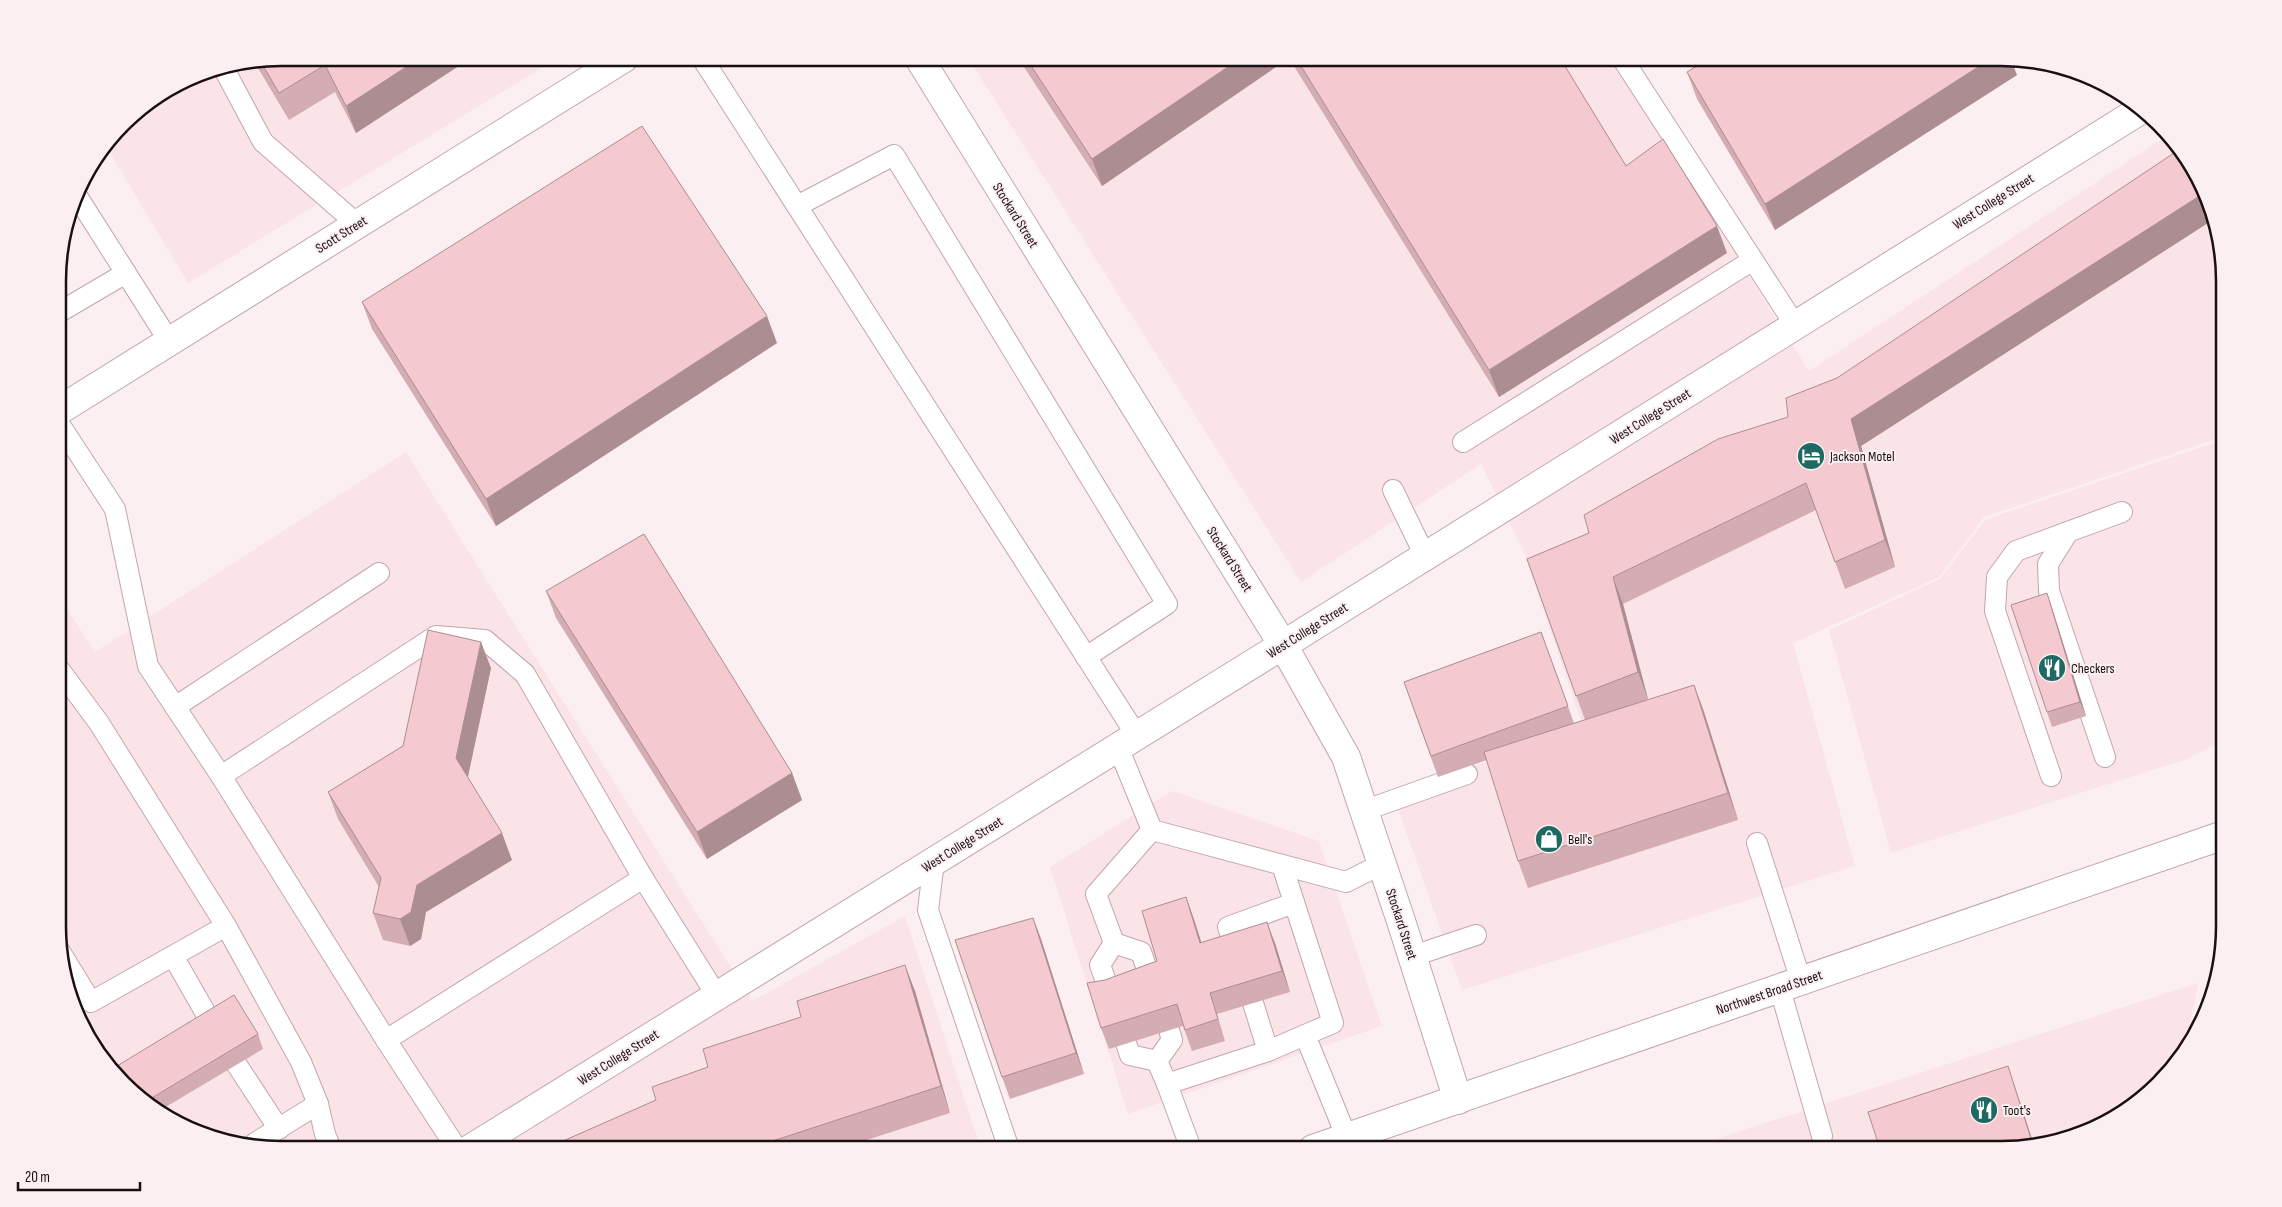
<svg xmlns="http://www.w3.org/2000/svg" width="2282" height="1207" font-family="'Sofia Sans Condensed',sans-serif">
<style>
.built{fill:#fbe4e8}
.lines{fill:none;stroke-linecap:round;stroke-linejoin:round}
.lane-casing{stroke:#c2a6ab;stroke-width:22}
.street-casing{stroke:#c2a6ab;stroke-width:30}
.primary-casing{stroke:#c2a6ab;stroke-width:30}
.lane{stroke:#fff;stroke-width:20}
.street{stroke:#fff;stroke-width:28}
.primary{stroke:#fff;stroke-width:28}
.wall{fill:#d3adb3}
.shaded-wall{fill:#ac8d92}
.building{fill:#f5c9d0;stroke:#ac8d92}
.labels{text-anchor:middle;stroke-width:4;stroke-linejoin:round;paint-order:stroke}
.street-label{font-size:14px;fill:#1a1012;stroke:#fbeff1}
.poi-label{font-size:14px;fill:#1a1012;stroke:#fbeff1;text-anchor:start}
.rim{fill:none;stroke:#1a1012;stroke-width:2.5}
</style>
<rect width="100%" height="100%" fill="#fbeff1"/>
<g class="built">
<polygon points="281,58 558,58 188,283 107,148 133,113 196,74"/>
<polygon points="968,58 1611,58 1809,371 2168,135 2187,157 2223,252 2223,437 1984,517 1939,577 1793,643 1855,866 1462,990 1393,795 1583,727 1523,550 1481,464 1301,582"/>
<polygon points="2223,440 2224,735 2218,743 2184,760 1891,853 1829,630 1940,579 1986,519"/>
<polygon points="406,452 752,1001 905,916 981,1149 281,1149 182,1126 134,1094 95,1050 59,955 59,597 95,652"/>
<polygon points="1172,791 1319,841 1382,1026 1128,1114 1050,867"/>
<polygon points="2198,983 2186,1047 2169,1074 2125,1112 2072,1138 2015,1149 1685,1149"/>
</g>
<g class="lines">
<defs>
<g id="lane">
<polyline points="702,58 1137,736"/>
<polyline points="1622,58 1795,325"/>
<polyline points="224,69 263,142 357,224"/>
<polyline points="77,196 169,341"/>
<polyline points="797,206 894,155 1167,604 1086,657"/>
<polyline points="58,313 126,273"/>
<polyline points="58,422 115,509 148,666 221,776 386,1040"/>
<polyline points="1463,442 1753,260"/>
<polyline points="1393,490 1425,556"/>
<polyline points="2068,532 2048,564 2049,591 2105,757"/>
<polyline points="59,669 99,723 226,926 301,1062 318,1104 325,1134 331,1149"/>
<polyline points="175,707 379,573"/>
<polyline points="1118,747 1152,830 1346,882 1382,864"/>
<polyline points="221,776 436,636 485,640 525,674 643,878 717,996"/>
<polyline points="2051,776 1995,611 1997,577 2016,551 2122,512"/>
<polyline points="1363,811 1467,774"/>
<polyline points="1152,830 1096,894 1114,943 1141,952 1153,986"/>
<polyline points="1757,843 1801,981"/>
<polyline points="934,861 928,910 1009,1149"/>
<polyline points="1282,865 1333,1023 1305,1035"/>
<polyline points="59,950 91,1002 226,926"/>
<polyline points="1237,955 1228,927 1294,903"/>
<polyline points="173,956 213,1026"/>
<polyline points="1413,956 1476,935"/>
<polyline points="1780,989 1822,1136"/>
<polyline points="1113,1001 1100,965 1114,943"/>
<polyline points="1253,1003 1268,1051"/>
<polyline points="1126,1043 1130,1055 1157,1061"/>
<polyline points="237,1065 279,1129"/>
<polyline points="1167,1084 1157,1061 1172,1040 1169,1030"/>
<polyline points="255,1143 318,1104"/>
<polyline points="457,1149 386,1040 643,878"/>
<polyline points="1191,1149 1167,1084 1268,1051 1305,1035 1347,1138"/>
</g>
<g id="street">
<polyline points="919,58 1283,645 1346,757 1401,921 1458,1100"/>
<polyline points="58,411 624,58"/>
<polyline points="470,1149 1283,645 2142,109"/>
</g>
<polyline id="primary" points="1313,1149 2224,835"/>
</defs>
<use href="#lane" class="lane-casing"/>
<use href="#street" class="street-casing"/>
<use href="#primary" class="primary-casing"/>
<use href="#lane" class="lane"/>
<use href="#street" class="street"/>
<use href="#primary" class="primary"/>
</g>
<g class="wall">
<polygon points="281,58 471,58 356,133 335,92 289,120 255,63"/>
<polygon points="1018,58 1560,58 1626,166 1727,253 1499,397 1289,58 1102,186"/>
<polygon points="1687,72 2017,75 1775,230 1697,99"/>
<polygon points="2187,157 2211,221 1861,446 1895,567 1845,589 1816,510 1623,604 1648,699 1639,703 1694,685 1704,712 1738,820 1528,888 1518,861 1487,760 1438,777 1404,682 1541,632 1574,723 1585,720 1527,559 1589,533 1788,417 1837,378"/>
<polygon points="362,302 777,343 496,526 372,329"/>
<polygon points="546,591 792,773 802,800 707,859 556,618"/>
<polygon points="2052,608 2086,716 2052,727 2047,712"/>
<polygon points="491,668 468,777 512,860 426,912 421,939 410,946 383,940 373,913 379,887 338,819 328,792 403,746"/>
<polygon points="1186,897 1201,942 1275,943 1290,992 1217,1014 1225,1041 1192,1051 1183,1026 1109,1049 1101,1028 1105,980 1157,961"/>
<polygon points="1033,918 1041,939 1084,1074 1010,1099 1002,1077"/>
<polygon points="915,991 950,1113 839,1149 556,1149 656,1100 708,1067"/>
<polygon points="258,1034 263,1049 159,1111 134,1094"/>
</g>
<g class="shaded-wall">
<polygon points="420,58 471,58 356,133 346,106"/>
<polygon points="1241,58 1289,58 1102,186 1092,159"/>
<polygon points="1992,58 2001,58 2011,60 2017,75 1775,230 1765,204"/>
<polygon points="2201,195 2211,221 1861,446 1895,567 1885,540 1851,419"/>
<polygon points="1717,226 1727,253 1499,397 1489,370"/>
<polygon points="767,316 777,343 496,526 486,499"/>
<polygon points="1613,577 1623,604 1648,699 1638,672"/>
<polygon points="2047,593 2052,608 2086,716 2080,702"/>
<polygon points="481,642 491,668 466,785 456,758"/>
<polygon points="1694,685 1704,712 1738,820 1728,793"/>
<polygon points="792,773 802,800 707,859 697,832"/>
<polygon points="502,833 512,860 426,912 421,939 410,946 400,919 417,885"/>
<polygon points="1186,897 1194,919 1208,964 1200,943"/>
<polygon points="1033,918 1041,939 1084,1074 1076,1053"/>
<polygon points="1267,922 1275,943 1290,992 1282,971"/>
<polygon points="905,965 915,991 950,1113 941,1086"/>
<polygon points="2008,1066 2015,1087 2034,1145 2033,1145"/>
</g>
<g class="building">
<polygon points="281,58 420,58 346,106 325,65 279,93 261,62"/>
<polygon points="1026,58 1241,58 1092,159"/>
<polygon points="1296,58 1560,58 1626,166 1663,139 1717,226 1489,370"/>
<polygon points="1710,58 1992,58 1765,204 1687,72"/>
<polygon points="642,126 767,316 486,499 362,302"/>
<polygon points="2180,149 2187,157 2201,195 1851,419 1885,540 1835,562 1806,483 1613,577 1638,672 1576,696 1527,559 1589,533 1584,515 1718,439 1788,417 1786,398 1837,378"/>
<polygon points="644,534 792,773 697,832 546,591"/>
<polygon points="2047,593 2080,702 2047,712 2011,605"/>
<polygon points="428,630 481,642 456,758 502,833 417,885 411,912 400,919 373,913 381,878 328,792 403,746"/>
<polygon points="1541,632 1568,706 1431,756 1404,682"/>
<polygon points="1694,685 1728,793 1518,861 1484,752"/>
<polygon points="1186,897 1200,943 1267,922 1282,971 1210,993 1218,1019 1185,1030 1177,1004 1101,1028 1087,983 1105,980 1157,961 1142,911"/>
<polygon points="1033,918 1076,1053 1002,1077 955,940"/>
<polygon points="905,965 941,1086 748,1149 556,1149 554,1145 656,1100 652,1087 708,1067 703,1049 801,1017 797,1001"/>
<polygon points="234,995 258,1034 145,1102 134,1094 112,1069"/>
<polygon points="2008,1066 2033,1145 2015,1149 1880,1149 1868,1112"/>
</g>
<defs>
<symbol id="hotel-disc" viewBox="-11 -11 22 22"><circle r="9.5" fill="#1e6962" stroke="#fbeff1"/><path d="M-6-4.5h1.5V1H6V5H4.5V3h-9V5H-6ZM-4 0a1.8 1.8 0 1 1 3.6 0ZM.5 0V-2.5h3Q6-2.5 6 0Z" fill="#fff"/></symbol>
<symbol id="restaurant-disc" viewBox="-11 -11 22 22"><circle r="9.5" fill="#1e6962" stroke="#fbeff1"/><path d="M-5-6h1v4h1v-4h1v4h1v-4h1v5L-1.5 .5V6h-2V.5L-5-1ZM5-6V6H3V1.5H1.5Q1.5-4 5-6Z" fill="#fff"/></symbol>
<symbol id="shop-disc" viewBox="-11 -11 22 22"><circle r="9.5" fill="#1e6962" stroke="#fbeff1"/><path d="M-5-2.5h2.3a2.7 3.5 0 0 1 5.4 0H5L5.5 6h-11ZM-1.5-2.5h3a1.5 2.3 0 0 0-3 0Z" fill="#fff"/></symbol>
</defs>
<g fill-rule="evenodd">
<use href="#hotel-disc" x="1795" y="440" width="32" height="32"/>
<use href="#restaurant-disc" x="2036" y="652" width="32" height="32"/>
<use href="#shop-disc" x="1533" y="823" width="32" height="32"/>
<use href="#restaurant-disc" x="1968" y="1094" width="32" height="32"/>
</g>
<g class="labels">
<g class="street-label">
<text transform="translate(1993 201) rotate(-32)" y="5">West College Street</text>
<text transform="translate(1016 215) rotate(58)" y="5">Stockard Street</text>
<text transform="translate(341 234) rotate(-32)" y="5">Scott Street</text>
<text transform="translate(1650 416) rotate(-32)" y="5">West College Street</text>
<text transform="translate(1230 559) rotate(58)" y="5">Stockard Street</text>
<text transform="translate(1307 630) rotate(-32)" y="5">West College Street</text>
<text transform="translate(962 844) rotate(-32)" y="5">West College Street</text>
<text transform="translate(1402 924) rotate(72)" y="5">Stockard Street</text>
<text transform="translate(1769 992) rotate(-19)" y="5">Northwest Broad Street</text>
<text transform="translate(618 1057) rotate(-32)" y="5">West College Street</text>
</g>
<g class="poi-label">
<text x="1830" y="461">Jackson Motel</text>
<text x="2071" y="673">Checkers</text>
<text x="1568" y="844">Bell's</text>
<text x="2003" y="1115">Toot's</text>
</g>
</g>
<path d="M0 0H2282V1207H0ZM281 66H2001A215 215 0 0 1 2216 281V926A215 215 0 0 1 2001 1141H281A215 215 0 0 1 66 926V281A215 215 0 0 1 281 66Z" fill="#fbeff1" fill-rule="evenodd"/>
<path class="rim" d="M281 66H2001A215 215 0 0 1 2216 281V926A215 215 0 0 1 2001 1141H281A215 215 0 0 1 66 926V281A215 215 0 0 1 281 66Z"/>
<path d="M18 1182v8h122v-8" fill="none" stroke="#1a1012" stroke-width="2.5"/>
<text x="25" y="1182" font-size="15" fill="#1a1012" stroke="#fbeff1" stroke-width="4" paint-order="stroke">20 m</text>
</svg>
